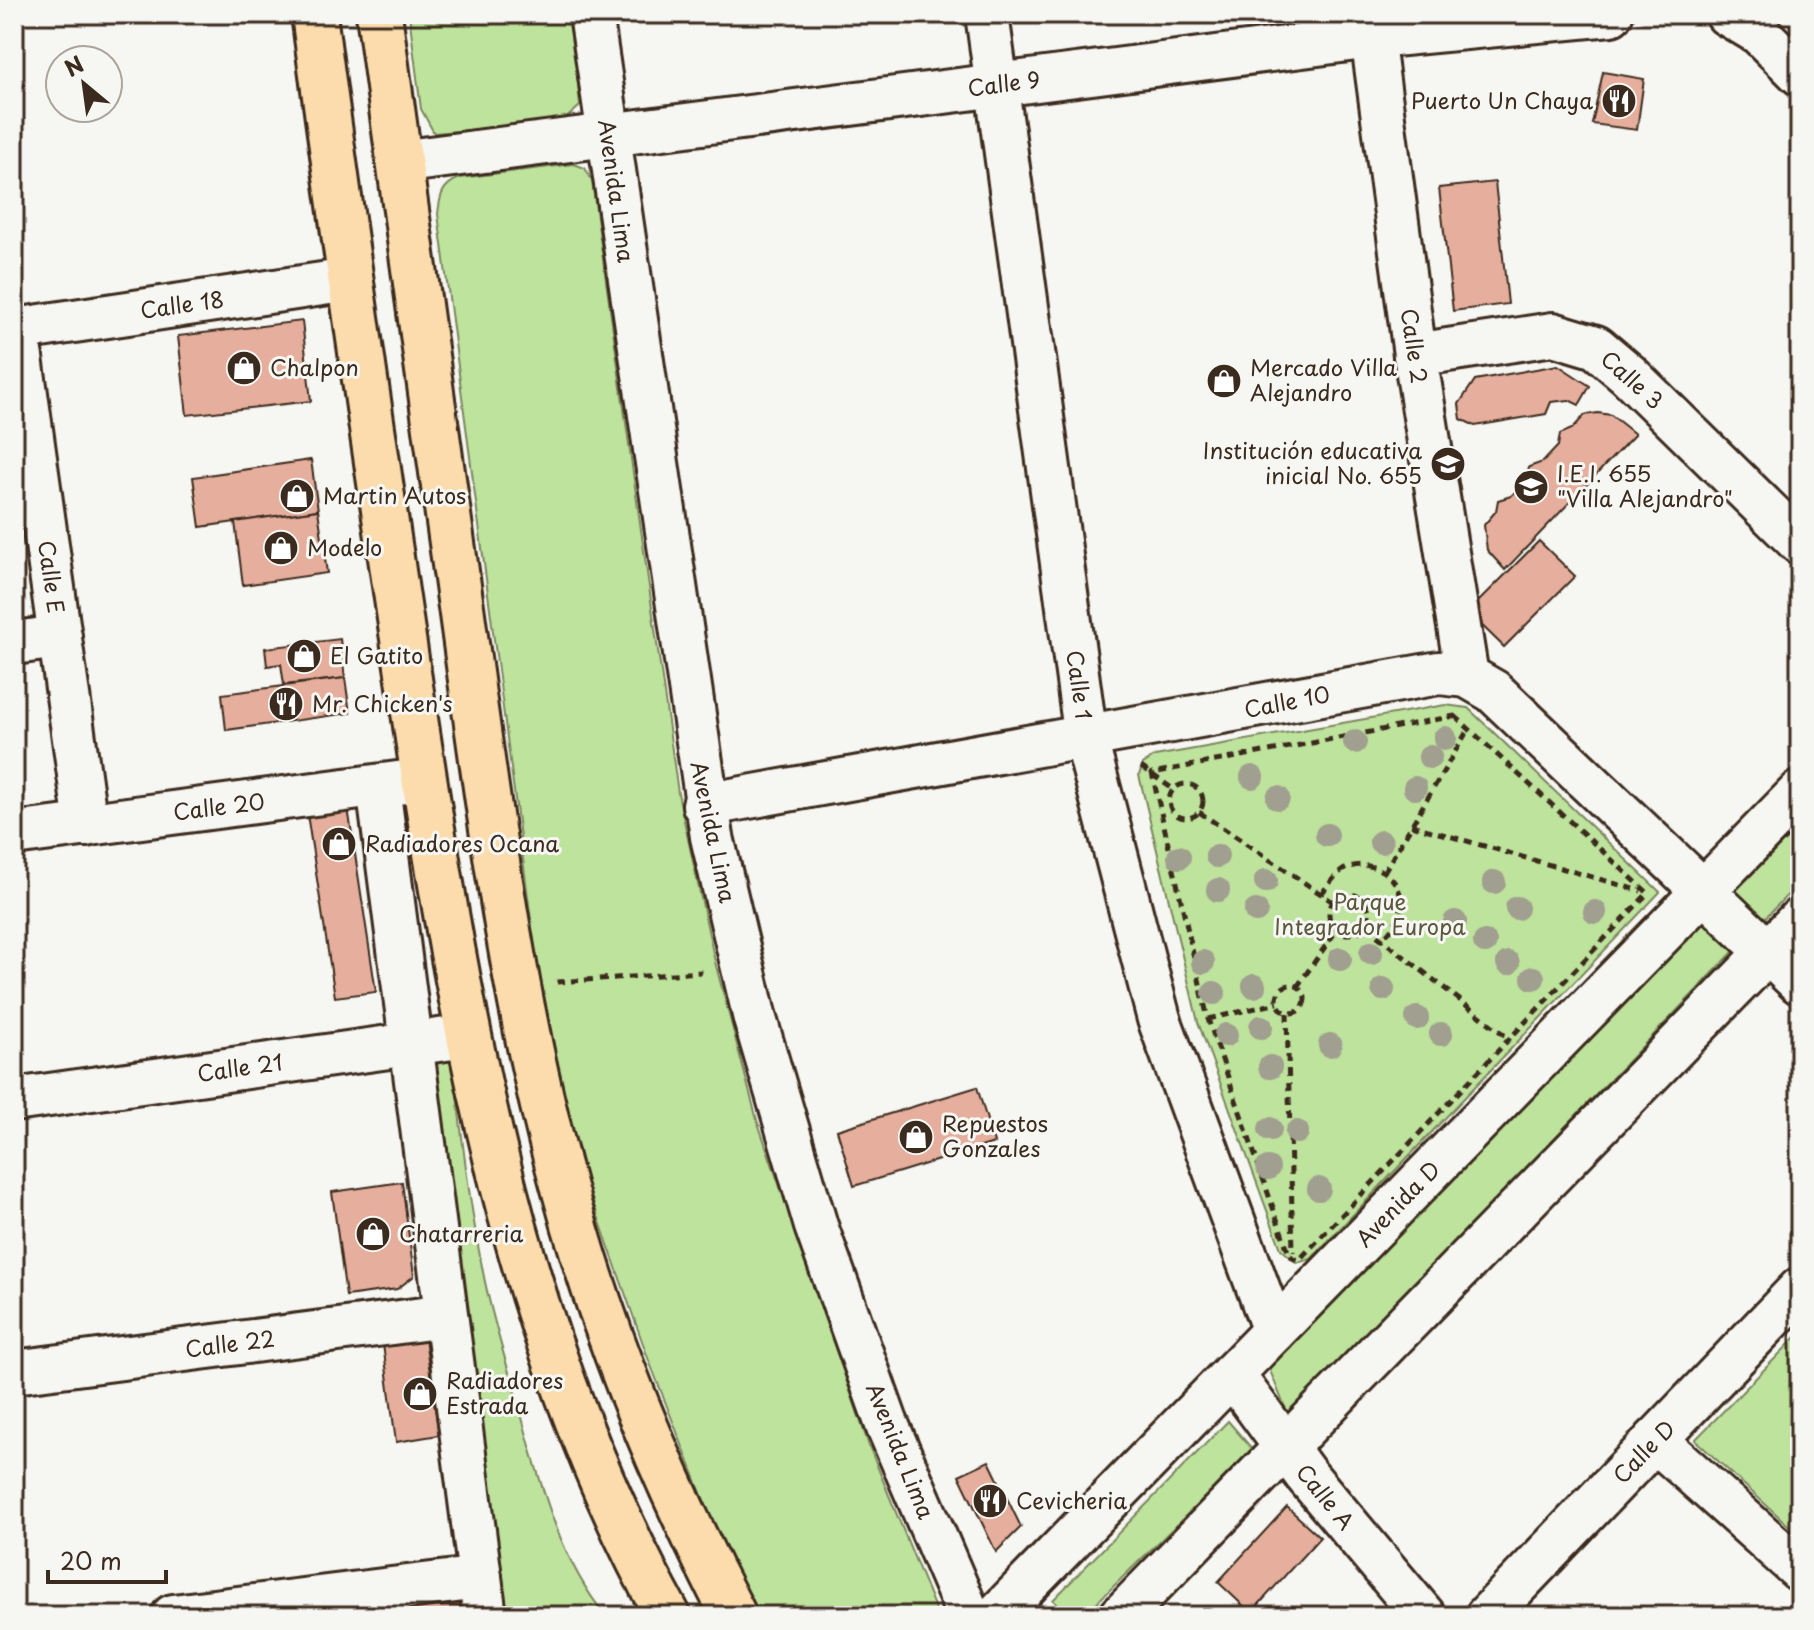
<svg xmlns="http://www.w3.org/2000/svg" width="1814" height="1630" font-family="'Playpen Sans',sans-serif">
<style>
.green{fill:#bee39d;stroke:#7c865e;stroke-width:2}
.building{fill:#e6af9d;stroke:#3b2a1e;stroke-width:2}
.lines{fill:none;stroke-linecap:round;stroke-linejoin:round}
.street-casing{stroke:#3b2a1e;stroke-width:48}
.primary-casing{stroke:#3b2a1e;stroke-width:50}
.path{stroke:#3b2a1e;stroke-width:5;stroke-dasharray:8 6;stroke-linecap:butt}
.street{stroke:#f6f6f2;stroke-width:42}
.primary{stroke:#fcdcac;stroke-width:44}
.tree{fill:#a19f8f}
.labels{text-anchor:middle;stroke-width:6;stroke-linejoin:round;paint-order:stroke}
.street-label{font-size:22px;fill:#3b2a1e;stroke:#f6f6f2}
.poi-label{font-size:22px;fill:#3b2a1e;stroke:#f6f6f2;text-anchor:start}
.park-label{font-size:22px;fill:#5c583e;stroke:#f6f6f2}
</style>
<rect width="100%" height="100%" fill="#f6f6f2"/>
<filter id="ink" filterUnits="userSpaceOnUse"><feTurbulence type="fractalNoise" baseFrequency=".0125" numOctaves="2"/><feDisplacementMap in="SourceGraphic" scale="16" xChannelSelector="R" yChannelSelector="G"/><feConvolveMatrix kernelMatrix="1 2 1 2 8 2 1 2 1" color-interpolation-filters="sRGB"/></filter>
<g filter="url(#ink)">
<g class="green">
<polygon points="409,14 571,14 580,106 562,122 434,133 421,109"/>
<path d="M574 164 585 168 592 181 678 793 715 962 757 1120 869 1446 938 1616H759L714 1526 648 1358 581 1168 541 996 438 214C440 195 442 185 460 178Z"/>
<polygon points="1445,705 1468,708 1660,892 1311,1259 1297,1263 1281,1249 1198,1022 1139,775 1143,764 1155,756"/>
<polygon points="1800,808 1800,882 1763,920 1726,882"/>
<polygon points="1698,909 1737,948 1288,1415 1269,1368"/>
<path d="M453 1060C461 1131 469 1202 483 1272 492 1320 508 1367 521 1414 540 1482 560 1561 606 1616H507L430 1064Z"/>
<polygon points="1800,1333 1800,1536 1695,1440"/>
<polygon points="1228,1421 1253,1450 1083,1616 1069,1616 1053,1600"/>
</g>
<g class="building">
<polygon points="1603,72 1644,79 1637,130 1592,124"/>
<polygon points="1495,182 1508,304 1453,311 1439,188"/>
<polygon points="302,321 311,401 187,415 178,336"/>
<polygon points="1558,365 1590,386 1579,405 1569,400 1551,402 1546,414 1475,426 1461,419 1459,404 1475,380"/>
<polygon points="1598,413 1611,415 1635,434 1505,570 1487,550 1484,525 1496,511 1498,500 1511,496 1527,481 1529,467 1543,462 1558,446 1560,434 1572,429 1585,415"/>
<polygon points="311,460 318,510 200,527 193,477"/>
<polygon points="318,510 327,573 243,585 235,522"/>
<polygon points="1539,541 1575,576 1504,647 1468,612"/>
<polygon points="340,639 345,678 284,685 281,664 267,666 265,648"/>
<polygon points="345,678 350,713 226,730 222,694"/>
<polygon points="348,808 376,992 335,997 307,814"/>
<polygon points="977,1087 994,1143 854,1186 837,1130"/>
<polygon points="402,1182 414,1276 397,1289 346,1296 332,1192"/>
<polygon points="425,1338 439,1435 396,1442 383,1344"/>
<polygon points="989,1461 1021,1527 996,1552 959,1475"/>
<polygon points="1287,1507 1320,1537 1251,1613 1218,1582"/>
<polygon points="459,1593 462,1616 350,1616 349,1610"/>
<polygon points="1045,1605 1056,1616 1035,1616"/>
</g>
<g class="lines">
<defs>
<g id="street">
<polyline points="591,14 712,837 755,1019 816,1226 886,1422 969,1616"/>
<polyline points="987,14 1086,739 1159,1019 1274,1331"/>
<polyline points="1369,14 1415,355 1467,676"/>
<polyline points="1727,14 1759,33 1800,74"/>
<polyline points="398,162 1372,37 1611,14"/>
<polyline points="17,329 86,825"/>
<polyline points="14,330 349,280"/>
<polyline points="1415,355 1553,334 1596,347 1628,374 1800,543"/>
<polyline points="14,643 60,637"/>
<polyline points="378,786 485,1616"/>
<polyline points="704,805 1439,673 1467,676 1493,691 1800,983"/>
<polyline points="14,834 405,782"/>
<polyline points="14,1100 467,1036"/>
<polyline points="14,1372 446,1316"/>
<polyline points="1232,1374 1306,1475 1424,1616"/>
<polyline points="1655,1440 1800,1570"/>
<polyline points="173,1616 480,1578"/>
<polyline points="996,1616 1800,792"/>
<polyline points="1121,1616 1800,919"/>
<polyline points="1487,1616 1800,1289"/>
</g>
<g id="primary">
<path d="M314 14C343 236 376 457 409 679 457 1000 508 1327 668 1616"/>
<path d="M379 14C405 214 434 414 462 614 488 803 511 993 561 1177 601 1330 661 1476 734 1616"/>
</g>
</defs>
<use href="#street" class="street-casing"/>
<use href="#primary" class="primary-casing"/>
<g class="path">
<polygon points="1455,716 1648,893 1300,1259 1294,1259 1289,1254 1208,1019 1152,773"/>
<polyline points="1141,767 1173,789"/>
<circle cx="1186" cy="801" r="17"/>
<polyline points="1199,812 1333,902"/>
<polyline points="1411,825 1641,891"/>
<polyline points="1384,872 1469,728"/>
<circle cx="1349" cy="914" r="20"/>
<path d="M1321 894C1328 886 1334 876 1343 870 1372 854 1409 881 1400 913 1398 923 1388 932 1382 940"/>
<polyline points="1366,927 1507,1037"/>
<polyline points="557,982 702,972"/>
<circle cx="1291" cy="999" r="14"/>
<polyline points="1297,987 1336,931"/>
<polyline points="1287,1013 1293,1252"/>
<polyline points="1208,1019 1278,1003"/>
</g>
<use href="#street" class="street"/>
<use href="#primary" class="primary"/>
</g>
<g class="tree">
<circle cx="1445" cy="738" r="12"/>
<circle cx="1355" cy="742" r="12"/>
<circle cx="1430" cy="757" r="12"/>
<circle cx="1252" cy="777" r="12"/>
<circle cx="1415" cy="788" r="12"/>
<circle cx="1278" cy="798" r="12"/>
<circle cx="1327" cy="835" r="12"/>
<circle cx="1381" cy="842" r="12"/>
<circle cx="1217" cy="856" r="12"/>
<circle cx="1179" cy="857" r="12"/>
<circle cx="1266" cy="881" r="12"/>
<circle cx="1494" cy="882" r="12"/>
<circle cx="1218" cy="890" r="12"/>
<circle cx="1517" cy="908" r="12"/>
<circle cx="1256" cy="911" r="12"/>
<circle cx="1595" cy="912" r="12"/>
<circle cx="1455" cy="922" r="12"/>
<circle cx="1485" cy="942" r="12"/>
<circle cx="1371" cy="953" r="12"/>
<circle cx="1340" cy="959" r="12"/>
<circle cx="1203" cy="962" r="12"/>
<circle cx="1508" cy="963" r="12"/>
<circle cx="1533" cy="978" r="12"/>
<circle cx="1254" cy="986" r="12"/>
<circle cx="1383" cy="989" r="12"/>
<circle cx="1214" cy="993" r="12"/>
<circle cx="1417" cy="1018" r="12"/>
<circle cx="1261" cy="1027" r="12"/>
<circle cx="1441" cy="1034" r="12"/>
<circle cx="1226" cy="1035" r="12"/>
<circle cx="1330" cy="1045" r="12"/>
<circle cx="1270" cy="1067" r="12"/>
<circle cx="1270" cy="1129" r="12"/>
<circle cx="1297" cy="1132" r="12"/>
<circle cx="1268" cy="1168" r="12"/>
<circle cx="1319" cy="1189" r="12"/>
</g>
</g>
<defs>
<symbol id="restaurant-disc" viewBox="-11 -11 22 22"><circle r="9.5" fill="#3b2a1e" stroke="#f6f6f2"/><path d="M-5-6h1v4h1v-4h1v4h1v-4h1v5L-1.5 .5V6h-2V.5L-5-1ZM5-6V6H3V1.5H1.5Q1.5-4 5-6Z" fill="#fff"/></symbol>
<symbol id="shop-disc" viewBox="-11 -11 22 22"><circle r="9.5" fill="#3b2a1e" stroke="#f6f6f2"/><path d="M-5-2.5h2.3a2.7 3.5 0 0 1 5.4 0H5L5.5 6h-11ZM-1.5-2.5h3a1.5 2.3 0 0 0-3 0Z" fill="#fff"/></symbol>
<symbol id="school-disc" viewBox="-11 -11 22 22"><circle r="9.5" fill="#3b2a1e" stroke="#f6f6f2"/><path d="M0-5L7-2L0 1L-7-2ZM-4 1L0 2.5L4 1V4Q0 6-4 4Z" fill="#fff"/></symbol>
</defs>
<g fill-rule="evenodd">
<use href="#restaurant-disc" x="1599" y="81" width="40" height="40"/>
<use href="#shop-disc" x="224" y="348" width="40" height="40"/>
<use href="#shop-disc" x="1204" y="361" width="40" height="40"/>
<use href="#school-disc" x="1428" y="444" width="40" height="40"/>
<use href="#school-disc" x="1511" y="467" width="40" height="40"/>
<use href="#shop-disc" x="277" y="476" width="40" height="40"/>
<use href="#shop-disc" x="261" y="528" width="40" height="40"/>
<use href="#shop-disc" x="284" y="636" width="40" height="40"/>
<use href="#restaurant-disc" x="266" y="684" width="40" height="40"/>
<use href="#shop-disc" x="319" y="824" width="40" height="40"/>
<use href="#shop-disc" x="896" y="1117" width="40" height="40"/>
<use href="#shop-disc" x="353" y="1214" width="40" height="40"/>
<use href="#shop-disc" x="400" y="1374" width="40" height="40"/>
<use href="#restaurant-disc" x="970" y="1481" width="40" height="40"/>
</g>
<g class="labels">
<g class="street-label">
<text transform="translate(1004 84) rotate(-7)" y="8">Calle 9</text>
<text transform="translate(616 191) rotate(82)" y="8">Avenida Lima</text>
<text transform="translate(182 305) rotate(-8)" y="8">Calle 18</text>
<text transform="translate(1414 346) rotate(82)" y="8">Calle 2</text>
<text transform="translate(1632 380) rotate(42)" y="8">Calle 3</text>
<text transform="translate(51 577) rotate(82)" y="8">Calle E</text>
<text transform="translate(1079 685) rotate(82)" y="8">Calle 1</text>
<text transform="translate(1287 702) rotate(-11)" y="8">Calle 10</text>
<text transform="translate(219 807) rotate(-7)" y="8">Calle 20</text>
<text transform="translate(713 832) rotate(78)" y="8">Avenida Lima</text>
<text transform="translate(240 1068) rotate(-8)" y="8">Calle 21</text>
<text transform="translate(1398 1204) rotate(-46)" y="8">Avenida D</text>
<text transform="translate(230 1344) rotate(-7)" y="8">Calle 22</text>
<text transform="translate(900 1451) rotate(68)" y="8">Avenida Lima</text>
<text transform="translate(1644 1452) rotate(-46)" y="8">Calle D</text>
<text transform="translate(1325 1497) rotate(51)" y="8">Calle A</text>
</g>
<g class="poi-label">
<text x="1593" y="109" text-anchor="end">Puerto Un Chaya</text>
<text x="270" y="376">Chalpon</text>
<text x="1250" y="376">Mercado Villa<tspan x="1250" dy="25">Alejandro</tspan></text>
<text x="1422" y="459" text-anchor="end">Institución educativa<tspan x="1422" dy="25">inicial No. 655</tspan></text>
<text x="1557" y="482">I.E.I. 655<tspan x="1557" dy="25">"Villa Alejandro"</tspan></text>
<text x="323" y="504">Martin Autos</text>
<text x="307" y="556">Modelo</text>
<text x="330" y="664">El Gatito</text>
<text x="312" y="712">Mr. Chicken's</text>
<text x="365" y="852">Radiadores Ocana</text>
<text x="942" y="1132">Repuestos<tspan x="942" dy="25">Gonzales</tspan></text>
<text x="399" y="1242">Chatarreria</text>
<text x="446" y="1389">Radiadores<tspan x="446" dy="25">Estrada</tspan></text>
<text x="1016" y="1509">Cevicheria</text>
</g>
<g class="park-label">
<text x="1370" y="910">Parque<tspan x="1370" dy="25">Integrador Europa</tspan></text>
</g>
</g>
<rect width="1814" height="1630" fill="none" stroke="#f6f6f2" stroke-width="48"/>
<rect x="24" y="24" width="1766" height="1582" fill="none" stroke="#3b2a1e" stroke-width="3" filter="url(#ink)"/>
<g transform="translate(84 84) rotate(331)"><circle r="38" fill="#f6f6f2" stroke="#aba49d" stroke-width="2"/>
<path d="M0-6L14 30L0 20L-14 30Z" fill="#3b2a1e"/>
<text y="-12" font-size="22" font-weight="bold" text-anchor="middle" fill="#3b2a1e">N</text>
</g>
<path d="M48 1570v12h118v-12" fill="none" stroke="#3b2a1e" stroke-width="4"/>
<text x="60" y="1570" font-size="24" fill="#3b2a1e" stroke="#f6f6f2" stroke-width="6" paint-order="stroke">20 m</text>
</svg>
